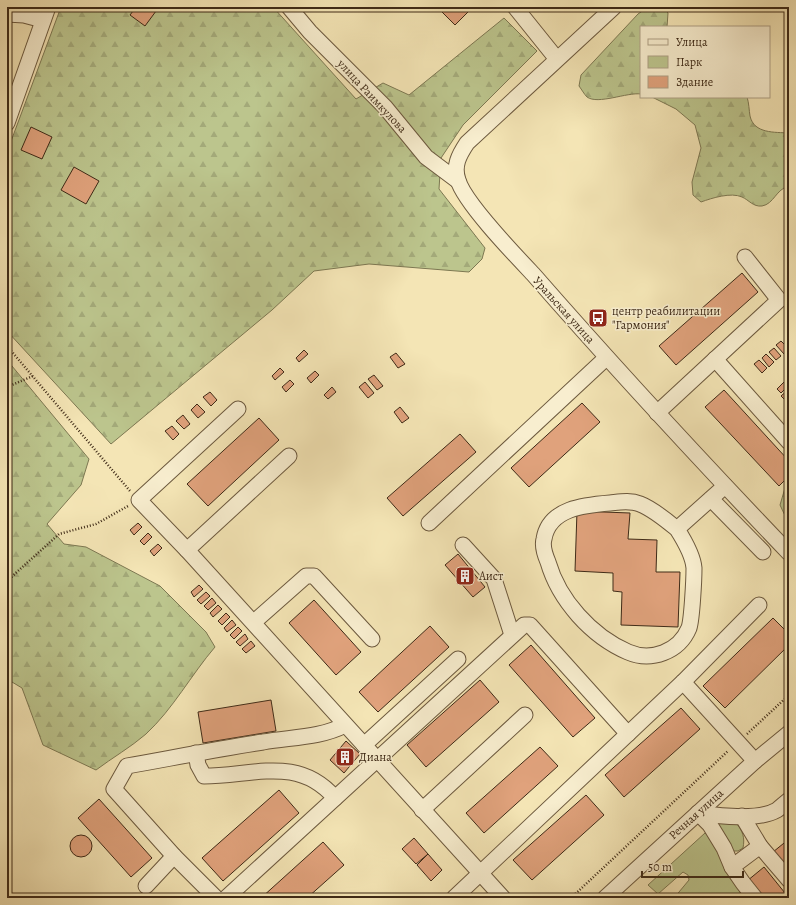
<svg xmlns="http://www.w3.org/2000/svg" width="796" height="905" font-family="Alegreya,serif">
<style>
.green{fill:#bcc58d;stroke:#7d7852}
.forest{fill:url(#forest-firs);stroke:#7d7852}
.building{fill:#e0a27c;stroke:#3e2a17}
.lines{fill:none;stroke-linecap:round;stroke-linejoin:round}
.minor-casing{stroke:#6c593e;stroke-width:17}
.path{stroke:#3e2a17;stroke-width:2.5;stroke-dasharray:1 2;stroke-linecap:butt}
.minor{stroke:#f8eecf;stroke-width:15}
.labels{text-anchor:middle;stroke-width:3;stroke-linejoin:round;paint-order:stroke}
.street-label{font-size:12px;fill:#3e2a17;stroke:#f8eecf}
.poi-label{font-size:12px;fill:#3e2a17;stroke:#f8eecf;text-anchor:start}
</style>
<defs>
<pattern id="forest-firs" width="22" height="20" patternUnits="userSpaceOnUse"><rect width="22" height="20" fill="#bcc58d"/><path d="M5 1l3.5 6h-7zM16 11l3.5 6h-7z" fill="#a3a979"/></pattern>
</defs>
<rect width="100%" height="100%" fill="#f4e5b5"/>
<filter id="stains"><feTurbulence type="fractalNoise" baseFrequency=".005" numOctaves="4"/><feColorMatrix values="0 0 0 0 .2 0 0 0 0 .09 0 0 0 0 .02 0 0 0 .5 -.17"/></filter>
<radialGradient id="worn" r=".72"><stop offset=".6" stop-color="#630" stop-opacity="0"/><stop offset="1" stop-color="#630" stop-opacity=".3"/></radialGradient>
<g class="green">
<path d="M722 821 736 823C743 831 745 838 743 848L738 851H732L714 824Z"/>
<polygon points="705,833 710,837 739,886 741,898 674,898 689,880 688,875 683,872 658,894 648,885"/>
</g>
<g class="forest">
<polygon points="61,7 273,7 356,99 383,83 409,95 504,18 537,51 463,125 441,158 439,189 485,248 482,259 469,272 369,264 314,271 272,310 111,444 7,331 7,152"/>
<path d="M648 7H664L668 13 667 27H641V94C627 92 598 105 587 97 584 94 582 90 579 86L581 75 638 14Z"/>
<path d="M652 97H747C749 103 749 110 750 116 754 134 775 132 789 133V186C776 189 774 204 762 206 753 207 749 200 742 197 731 192 712 198 701 202L693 195 692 182 701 148 695 125 676 109Z"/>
<path d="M7 360 89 459 81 485 47 524 64 544 86 547 160 586 206 632 215 647C191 675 173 709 146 734 131 747 112 758 96 770L43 745 22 688 7 679Z"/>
<polygon points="789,484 789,524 780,505 785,488"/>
</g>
<g class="building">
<polygon points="136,7 159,7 145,26 130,15"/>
<polygon points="447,7 473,7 455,25 442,12"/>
<polygon points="31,127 52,137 42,159 21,150"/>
<polygon points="74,167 99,181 86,204 61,190"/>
<polygon points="742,273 758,292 676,365 659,346"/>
<polygon points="781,341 789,349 784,354 776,345"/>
<polygon points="774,348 781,356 776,360 769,352"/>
<polygon points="304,350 308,354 299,362 296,358"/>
<polygon points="396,353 405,364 398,368 390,357"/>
<polygon points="766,354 774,362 769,367 762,358"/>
<polygon points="759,360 767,368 762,373 754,364"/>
<polygon points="280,368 284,372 275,380 272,376"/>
<polygon points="315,371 319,375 311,383 307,378"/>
<polygon points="374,375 383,386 377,390 368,379"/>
<polygon points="290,380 294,384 286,392 282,387"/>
<polygon points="365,382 374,393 368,398 359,387"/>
<polygon points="784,382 788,386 781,393 777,389"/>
<polygon points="332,387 336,392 328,399 324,395"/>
<polygon points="789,389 789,397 785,400 781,396"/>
<polygon points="724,390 789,461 789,476 779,486 705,407"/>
<polygon points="210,392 217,400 211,406 203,397"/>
<polygon points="582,403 600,422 529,487 511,468"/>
<polygon points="197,404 205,412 198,418 191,410"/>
<polygon points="400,407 409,418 402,423 394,412"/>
<polygon points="183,415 190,424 184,429 176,421"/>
<polygon points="259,418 279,440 208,506 187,484"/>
<polygon points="172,426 179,434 173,440 165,431"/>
<polygon points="460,434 476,452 403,516 387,498"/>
<polygon points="577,511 630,513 628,539 657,540 656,572 680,572 678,627 621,625 622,592 613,591 613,573 575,571"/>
<polygon points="138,523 142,527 134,535 130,530"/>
<polygon points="148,533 152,537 144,545 140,541"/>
<polygon points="158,544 162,548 154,556 150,551"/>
<polygon points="458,554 485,587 473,597 445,565"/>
<polygon points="199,585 203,589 194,597 191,592"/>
<polygon points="206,592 210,596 201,604 197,600"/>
<polygon points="212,598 216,603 208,610 204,606"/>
<polygon points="314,600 361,652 336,675 289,623"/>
<polygon points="218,605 222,609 213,617 210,613"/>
<polygon points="226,613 230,617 222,625 218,621"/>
<polygon points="773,618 789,634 789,645 725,708 703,686"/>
<polygon points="232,620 236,625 227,632 224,628"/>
<polygon points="430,626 449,647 378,712 359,692"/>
<polygon points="238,627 242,631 234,639 230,635"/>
<polygon points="245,634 248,639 240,646 236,642"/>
<polygon points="251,641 255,646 246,653 242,649"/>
<polygon points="531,645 595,718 573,737 509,665"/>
<polygon points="480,680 499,702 426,767 407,745"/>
<polygon points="271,700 276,731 203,743 198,712"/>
<polygon points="681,708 700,729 624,797 605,775"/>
<polygon points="346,741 360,754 344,773 330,760"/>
<polygon points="540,747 558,766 484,833 466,813"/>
<polygon points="279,790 299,813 223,881 202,858"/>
<polygon points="586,795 604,815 532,880 513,860"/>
<polygon points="99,799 152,858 131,877 78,818"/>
<circle cx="81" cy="846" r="11"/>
<polygon points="414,838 428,854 416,864 402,849"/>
<polygon points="789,839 789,871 773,852"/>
<polygon points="323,842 344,865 307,898 261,898"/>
<polygon points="428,854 442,870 431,881 417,865"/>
<polygon points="764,867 789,898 762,898 747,881"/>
</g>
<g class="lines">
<defs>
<g id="minor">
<polyline points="289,7 310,32 385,107 426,157 458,181"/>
<polyline points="515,7 556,58"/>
<path d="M614 7 467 143C459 155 453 166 458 180 464 202 515 255 533 274 616 369 702 462 789 553"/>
<polyline points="7,14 24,15 43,20"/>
<polyline points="7,123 48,7"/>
<polyline points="715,359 789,442"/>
<polyline points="657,413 779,300 745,257"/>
<polyline points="289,456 187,550 503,898"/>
<polyline points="711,499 763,552"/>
<polyline points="429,523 606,358"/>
<path d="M677 529C684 540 693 555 694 568 694 579 692 619 689 628 679 652 651 662 628 652 591 636 559 600 548 562 545 555 542 546 544 539 549 508 585 505 610 503 620 502 630 500 640 504 653 509 666 520 677 529L725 486"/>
<polyline points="463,545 494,579 512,635"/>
<polyline points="187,550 139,500 238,409"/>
<polyline points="254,622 306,576 314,576 372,639"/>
<polyline points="683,682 755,761"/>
<polyline points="364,745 458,659"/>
<path d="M196 753 198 765 204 776C253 776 298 755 335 798"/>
<polyline points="422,810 525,715"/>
<polyline points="698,813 710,825 724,848 732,867 743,883 755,898"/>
<path d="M698 813C719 816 758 821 777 810 781 807 785 803 789 800"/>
<polyline points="742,816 760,846"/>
<polyline points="732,867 760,846 789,880"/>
<polyline points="146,886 174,856"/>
<path d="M216 898 174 856 114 789 127 766C172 758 217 749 263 742 291 737 320 738 345 725"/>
<polyline points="226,898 524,625 530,625 628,734"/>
<polyline points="454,898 683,682 759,605"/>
<polyline points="605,898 755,761 789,733"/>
</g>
</defs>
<use href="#minor" class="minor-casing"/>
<g class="path">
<polyline points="7,346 130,491"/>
<polyline points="7,387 33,376"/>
<polyline points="7,581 59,534 96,524 128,506"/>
<polyline points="747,734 789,695"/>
<polyline points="571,898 728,751"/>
</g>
<use href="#minor" class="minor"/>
</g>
<defs>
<symbol id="bus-square" viewBox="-11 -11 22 22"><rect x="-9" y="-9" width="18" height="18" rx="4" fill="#8f2418" stroke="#f8eecf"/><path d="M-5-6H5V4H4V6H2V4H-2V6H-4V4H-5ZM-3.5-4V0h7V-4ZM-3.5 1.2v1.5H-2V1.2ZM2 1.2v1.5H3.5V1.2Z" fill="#fff"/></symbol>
<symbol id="building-square" viewBox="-11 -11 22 22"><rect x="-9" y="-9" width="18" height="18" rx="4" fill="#8f2418" stroke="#f8eecf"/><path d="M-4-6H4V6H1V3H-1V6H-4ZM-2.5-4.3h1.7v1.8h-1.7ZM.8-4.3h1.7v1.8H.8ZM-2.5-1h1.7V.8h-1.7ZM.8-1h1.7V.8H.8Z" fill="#fff"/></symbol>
</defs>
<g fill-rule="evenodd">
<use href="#bus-square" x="587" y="307" width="22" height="22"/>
<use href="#building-square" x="454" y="565" width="22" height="22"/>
<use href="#building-square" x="334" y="746" width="22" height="22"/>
</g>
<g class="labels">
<g class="street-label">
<text transform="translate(372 96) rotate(47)" y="4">улица Раимкулова</text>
<text transform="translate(564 310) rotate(48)" y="4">Уральская улица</text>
<text transform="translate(696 814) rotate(-42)" y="4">Речная улица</text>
</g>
<g class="poi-label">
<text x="612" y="315">центр реабилитации<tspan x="612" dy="14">"Гармония"</tspan></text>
<text x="479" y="580">Аист</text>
<text x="359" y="761">Диана</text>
</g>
</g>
<rect width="796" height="905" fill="none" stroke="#f4e5b5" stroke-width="24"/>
<rect x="8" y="8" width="780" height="889" fill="none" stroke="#3e2a17" stroke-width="2"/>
<rect x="12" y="12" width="772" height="881" fill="none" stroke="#3e2a17"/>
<rect x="640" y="26" width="130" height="72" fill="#f8eecf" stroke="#aea085"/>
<rect x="648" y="39" width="20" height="6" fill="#f8eecf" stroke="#aea085"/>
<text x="676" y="46" font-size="12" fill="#3e2a17">Улица</text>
<rect x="648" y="56" width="20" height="12" fill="#bcc58d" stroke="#aea085"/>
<text x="676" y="66" font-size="12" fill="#3e2a17">Парк</text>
<rect x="648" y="76" width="20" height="12" fill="#e0a27c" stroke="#aea085"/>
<text x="676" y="86" font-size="12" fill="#3e2a17">Здание</text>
<path d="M642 871v6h101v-6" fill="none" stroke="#3e2a17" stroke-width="2"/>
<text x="648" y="871" font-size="12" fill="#3e2a17" stroke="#f8eecf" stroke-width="3" paint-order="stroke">50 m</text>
<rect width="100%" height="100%" filter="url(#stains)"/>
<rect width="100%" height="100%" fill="url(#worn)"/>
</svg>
